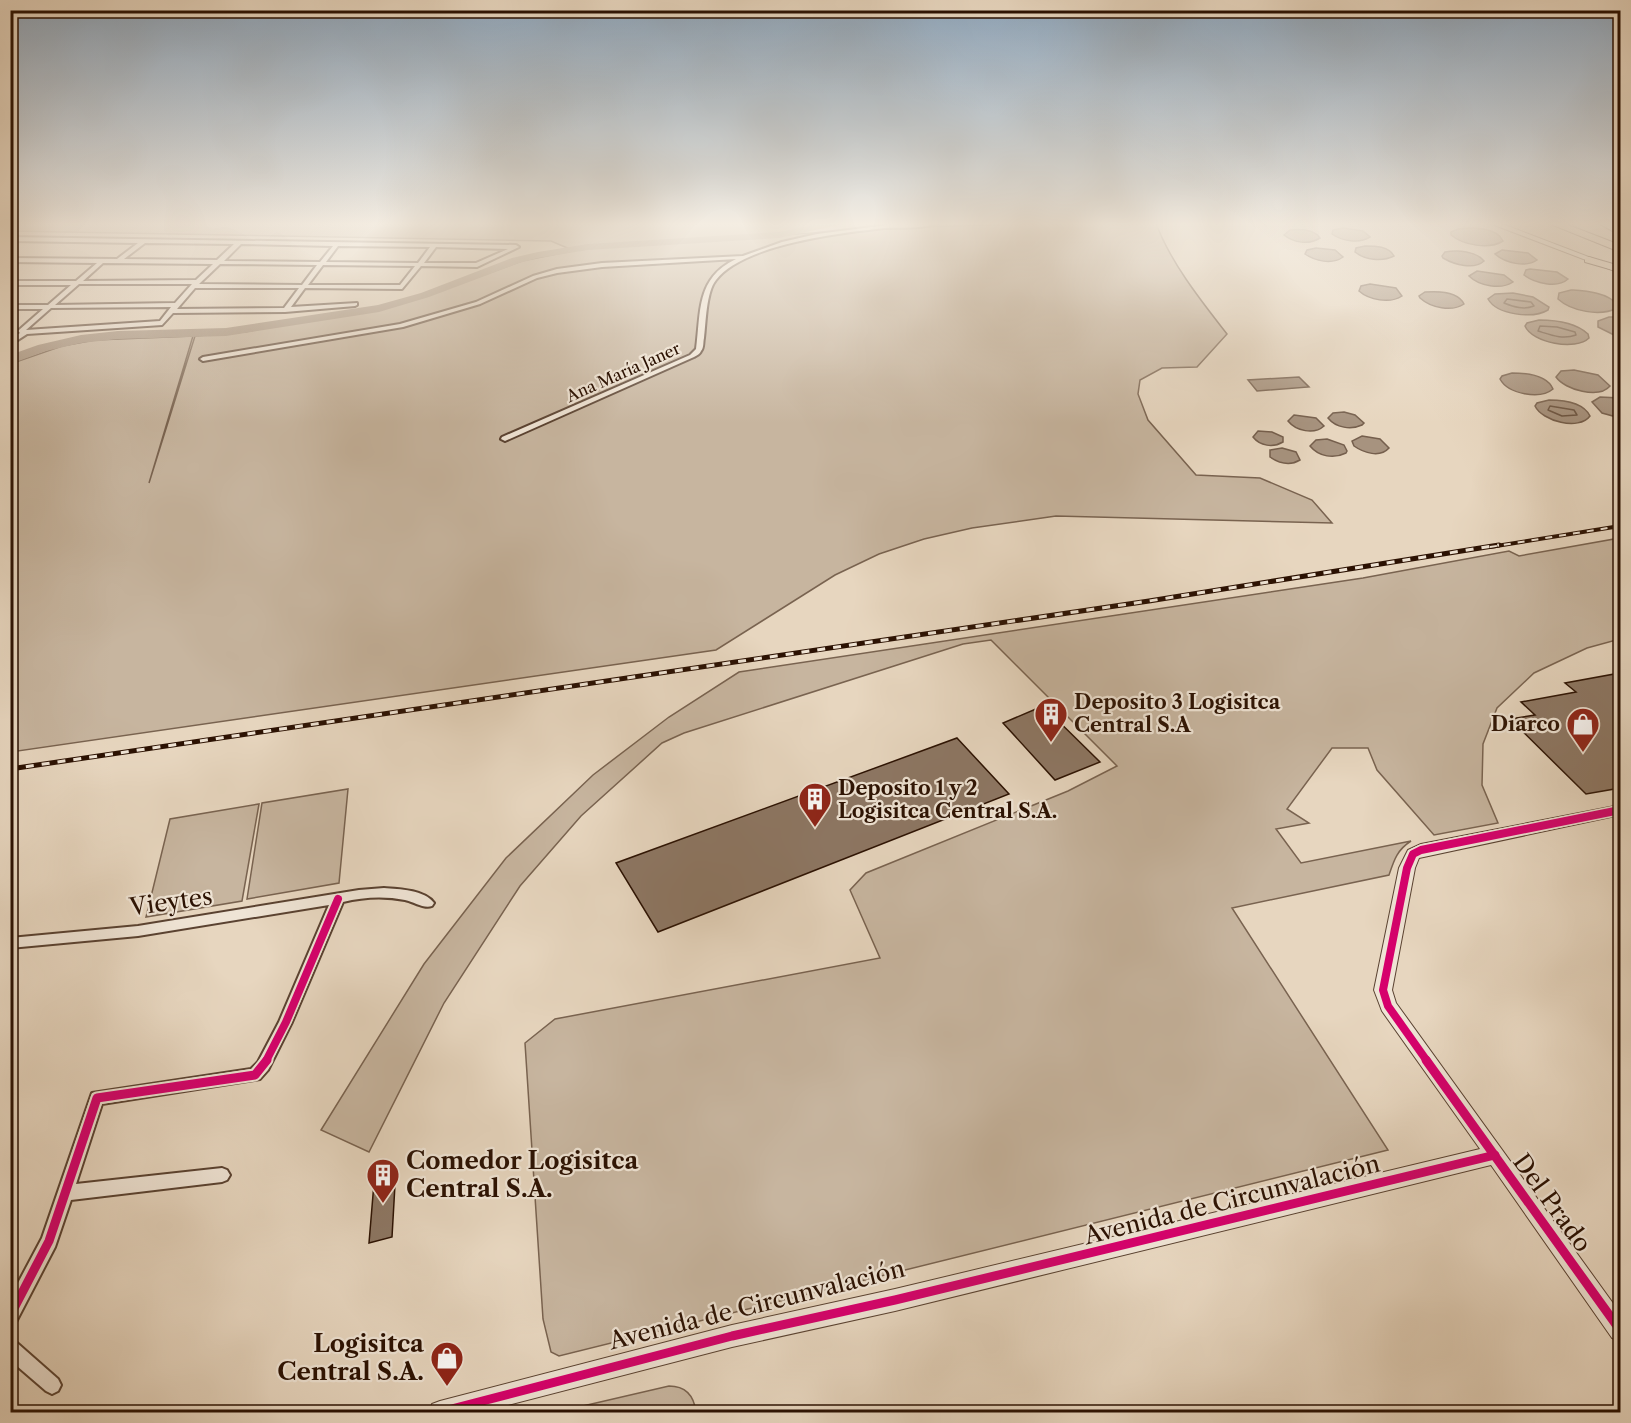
<svg xmlns="http://www.w3.org/2000/svg" width="1631" height="1423" font-family="'Libre Caslon Text',serif">
<style>
.green{fill:#c7b59f;stroke:#796350;stroke-width:1.5}
.water{fill:#a7937f;stroke:#755f4d;stroke-width:1.5}
.lines{fill:none;stroke-linecap:round;stroke-linejoin:round}
.shore{stroke:#695240;stroke-width:1.5}
.river{fill:#a7937f;fill-rule:evenodd}
.building{fill:#8d7764;stroke:#2b1102;stroke-width:1.5}
.minor-casing{stroke:#5a4231;stroke-width:4}
.tertiary-casing{stroke:#5a4231;stroke-width:2}
.motorway-casing{stroke:#2b1102;stroke-width:2}
.minor{fill:#efe4d5;fill-rule:evenodd}
.tertiary{fill:#efe4d5;fill-rule:evenodd}
.motorway{fill:#e7d6bf;fill-rule:evenodd}
.rail-far1-casing{stroke:#2b1102;stroke-width:4}
.rail-casing{stroke:#2b1102;stroke-width:5}
.rail-far1{stroke:#efe4d5;stroke-width:2;stroke-dasharray:7;stroke-linecap:butt}
.rail{stroke:#efe4d5;stroke-width:3;stroke-dasharray:8;stroke-linecap:butt}
.cycleway-far1-casing{stroke:#efe4d5;stroke-width:11}
.cycleway-casing{stroke:#efe4d5;stroke-width:13}
.cycleway-far1{stroke:#d6006c;stroke-width:8}
.cycleway{stroke:#d6006c;stroke-width:9}
.labels{text-anchor:middle;stroke-width:4.5;stroke-linejoin:round;paint-order:stroke}
.far-street-label{font-size:16px;fill:#2b1102;stroke:#efe4d5}
.poi-label{font-size:20px;font-weight:bold;fill:#2b1102;stroke:#efe4d5;text-anchor:start}
.near-street-label{font-size:24px;fill:#2b1102;stroke:#efe4d5}
.near-poi-label{font-size:24px;font-weight:bold;fill:#2b1102;stroke:#efe4d5;text-anchor:start}
</style>
<rect width="100%" height="100%" fill="#e7d6bf"/>
<filter id="stains"><feTurbulence type="fractalNoise" baseFrequency=".00333" numOctaves="4"/><feColorMatrix values="0 0 0 0 .2 0 0 0 0 .09 0 0 0 0 .02 0 0 0 .5 -.17"/></filter>
<radialGradient id="worn" r=".72"><stop offset=".6" stop-color="#630" stop-opacity="0"/><stop offset="1" stop-color="#630" stop-opacity=".3"/></radialGradient>
<g class="green">
<polygon points="11,223 842,223 779,235 572,250 551,241 11,231"/>
<path d="M1051 223H1156C1170 262 1202 302 1227 334L1197 367 1162 368 1140 380 1138 394 1148 420 1196 475 1260 478 1312 500 1332 523 1056 516 972 528 924 539 879 554 835 575 716 650 11 752 10 364 62 346 95 340 193 336 149 483 195 336 245 332 305 320 377 310 426 296 522 261 587 248 888 228Z"/>
<path d="M1620 538V639L1587 648 1534 673 1497 708 1483 744 1482 785 1498 823 1434 835 1377 770 1368 748H1332L1287 809 1309 823 1276 829 1301 863 1411 841C1397 850 1394 860 1389 875L1232 908 1388 1150 559 1356 551 1352 543 1319 525 1043 555 1019 880 958 850 890 866 873 1068 791 1117 766 991 640 963 644 684 733 662 743 581 816 520 886 444 1003 369 1152 321 1130 424 964 506 858 593 775 669 717 739 672 1363 578 1509 551 1519 556Z"/>
<polygon points="348,789 339,883 247,899 262,803"/>
<polygon points="259,804 242,901 146,917 170,819"/>
<path d="M669 1386C686 1386 694 1396 696 1412H557Z"/>
</g>
<g class="water">
<path d="M1343 228 1363 231 1370 237C1359 244 1342 241 1332 234L1333 230Z"/>
<path d="M1458 229C1471 227 1497 227 1503 241 1489 250 1463 245 1451 235V232Z"/>
<path d="M1290 230C1300 229 1314 229 1320 238 1309 245 1294 243 1284 235Z"/>
<path d="M1365 246C1375 246 1389 246 1394 256 1382 262 1365 260 1355 252L1356 248Z"/>
<path d="M1316 248 1335 250 1343 257C1332 265 1315 261 1305 254L1307 250Z"/>
<path d="M1502 250 1528 253 1537 260C1526 268 1505 263 1495 254Z"/>
<path d="M1445 252C1458 250 1476 251 1484 261 1474 270 1455 265 1443 258L1442 256Z"/>
<path d="M1530 269 1557 272 1568 279C1557 289 1535 283 1524 275L1526 270Z"/>
<path d="M1477 271 1504 275 1513 282C1501 290 1479 286 1469 276Z"/>
<path d="M1370 284 1396 288 1402 296C1390 304 1369 300 1359 291L1361 286Z"/>
<path d="M1571 290C1586 291 1607 292 1618 305L1617 308C1600 317 1571 311 1558 299L1559 293Z"/>
<path d="M1425 292C1438 291 1458 291 1464 304 1452 312 1431 308 1420 298L1419 296Z"/>
<path d="M1513 293 1533 297 1549 307 1548 310C1533 319 1497 315 1488 299L1495 294Z"/>
<polygon points="1609,317 1620,317 1620,338 1598,327 1598,321"/>
<path d="M1539 320C1556 320 1575 322 1588 334L1589 338C1576 351 1532 343 1525 326L1527 323Z"/>
<path d="M1574 370 1598 375 1610 386C1599 399 1565 390 1556 377L1561 371Z"/>
<path d="M1512 373C1525 373 1547 375 1553 389 1540 400 1508 394 1500 379L1502 376Z"/>
<polygon points="1299,377 1309,387 1257,391 1248,380"/>
<polygon points="1600,397 1620,398 1620,418 1602,413 1592,402"/>
<path d="M1549 400C1564 400 1583 402 1590 416 1579 431 1542 421 1535 406L1537 403Z"/>
<path d="M1344 412 1355 415 1364 423 1362 425C1351 430 1336 428 1328 418L1333 413Z"/>
<path d="M1294 415 1316 418 1324 426C1314 435 1296 431 1288 421Z"/>
<path d="M1258 431 1272 432 1283 437V442C1273 448 1260 446 1253 437Z"/>
<path d="M1362 436 1380 439 1389 448C1380 458 1364 453 1354 446L1352 441Z"/>
<path d="M1327 439 1344 445 1347 451 1346 453C1334 459 1319 457 1310 446L1316 440Z"/>
<path d="M1282 448 1296 452 1300 460C1290 466 1279 463 1270 457V450Z"/>
</g>
<g class="lines">
<g class="shore">
<path d="M1507 299 1531 302 1534 306C1524 310 1514 307 1504 303Z"/>
<path d="M1540 326 1557 327 1575 332 1576 335C1563 340 1551 335 1538 331Z"/>
<polygon points="1550,406 1574,410 1577,415 1562,416 1548,410"/>
</g>
<polygon class="river" points="824,223 847,223 779,238 588,250 538,258 519,263 429,297 379,312 226,336 118,339 81,343 46,351 10,364 10,355 38,345 81,335 118,331 226,328 378,305 421,293 512,258 538,252 588,244 779,232"/>
</g>
<g class="building">
<polygon points="1620,673 1620,788 1586,794 1510,719 1535,715 1521,702 1576,692 1565,683"/>
<polygon points="1043,706 1100,762 1055,780 1003,723"/>
<polygon points="957,738 1009,794 658,932 616,863"/>
<polygon points="396,1167 392,1237 369,1243 375,1171"/>
</g>
<g class="lines">
<defs>
<g id="minor">
<path d="M903 223H938C923 229 901 227 884 228 840 233 744 244 716 280 706 292 706 323 704 338 703 342 704 348 701 351 700 354 697 355 694 357L505 441 501 439 502 437 690 355 696 349C701 311 696 278 736 259L602 267 557 273 537 278 480 304 403 327 203 361 200 359 203 357 400 324 476 302 533 276 557 269 602 263 743 256 782 242 817 234Z"/>
<path d="M10 237 516 245 519 247 477 267 421 266 402 289 305 288 291 307 357 303V305L355 306 285 312 173 313 162 325 27 334 10 345V339L20 333 18 331 19 330 43 309H10V305H48L71 285H10V281H76L97 263 10 262V258L117 259 138 243 10 241ZM145 243 234 244 217 260 124 259ZM241 244 333 246 320 262 224 261ZM338 246 430 247 418 263 326 262ZM436 247 508 249 476 263H424ZM103 263 213 264 196 280 83 281ZM220 264 317 265 302 285 199 284ZM323 265 415 266 400 285H308ZM79 284H192L175 303 55 305ZM195 288H299L284 308 177 309ZM171 307 160 321 26 330 51 308Z"/>
<path d="M384 888C399 889 425 890 434 903L432 906C424 909 414 902 405 900 385 896 363 897 343 902L292 1022 268 1070 260 1079 102 1104 76 1184 222 1168 227 1170 230 1175 227 1180 222 1182 71 1200 55 1247 16 1322 10 1324V1298L42 1238 92 1093 251 1069 258 1062 279 1022 329 905 138 936 10 948V938L138 926 359 890Z"/>
<polygon points="10,1340 16,1342 58,1379 61,1385 58,1391 52,1394 46,1391 10,1360"/>
</g>
<g id="tertiary">
<polygon points="1489,223 1500,223 1620,269 1620,273"/>
<polygon points="1610,223 1620,224 1620,228"/>
<polygon points="1620,805 1620,815 1419,858 1415,868 1392,990 1396,1003 1620,1313 1620,1341 1612,1338 1491,1165 895,1311 732,1347 481,1412 429,1412 432,1404 440,1401 732,1325 895,1289 1480,1149 1382,1011 1374,990 1399,868 1408,850 1421,844"/>
</g>
<g id="motorway">
<polygon points="1548,223 1563,223 1620,245 1620,252"/>
<polygon points="1598,223 1612,223 1620,228 1620,235"/>
<polygon points="1589,257 1620,266 1620,272 1585,262 1585,258"/>
</g>
</defs>
<use href="#minor" class="minor-casing"/>
<use href="#tertiary" class="tertiary-casing"/>
<use href="#motorway" class="motorway-casing"/>
<use href="#minor" class="minor"/>
<use href="#tertiary" class="tertiary"/>
<use href="#motorway" class="motorway"/>
<defs>
<polyline id="rail-far1" points="1490,547 1620,526"/>
<polyline id="rail" points="10,769 1149,601 1499,545"/>
</defs>
<use href="#rail-far1" class="rail-far1-casing"/>
<use href="#rail" class="rail-casing"/>
<use href="#rail-far1" class="rail-far1"/>
<use href="#rail" class="rail"/>
<defs>
<g id="cycleway-far1">
<polyline points="266,1061 286,1022 338,899"/>
<polyline points="1427,1061 1388,1006 1383,990 1407,868 1413,854 1421,850 1620,810"/>
</g>
<g id="cycleway">
<polyline points="1426,1060 1620,1330"/>
<polyline points="10,1316 49,1241 97,1098 255,1075 267,1060"/>
<polyline points="440,1412 732,1336 895,1300 1495,1155"/>
</g>
</defs>
<use href="#cycleway-far1" class="cycleway-far1-casing"/>
<use href="#cycleway" class="cycleway-casing"/>
<use href="#cycleway-far1" class="cycleway-far1"/>
<use href="#cycleway" class="cycleway"/>
</g>
<linearGradient id="sky" x2="0" y2="1"><stop stop-color="#8ea7be"/><stop offset="0.53" stop-color="#f4ede2"/><stop offset="1" stop-color="#f4ede2" stop-opacity="0"/></linearGradient>
<rect width="1631" height="423" fill="url(#sky)"/>
<defs>
<symbol id="building-pin" viewBox="-11 -11 22 30"><path d="M0 17L-7.5 6A9.5 9.5 0 1 1 7.5 6Z" fill="#8f2418" stroke="#efe4d5"/><path d="M-4-6H4V6H1V3H-1V6H-4ZM-2.5-4.3h1.7v1.8h-1.7ZM.8-4.3h1.7v1.8H.8ZM-2.5-1h1.7V.8h-1.7ZM.8-1h1.7V.8H.8Z" fill="#fff"/></symbol>
<symbol id="shop-pin" viewBox="-11 -11 22 30"><path d="M0 17L-7.5 6A9.5 9.5 0 1 1 7.5 6Z" fill="#8f2418" stroke="#efe4d5"/><path d="M-5-2.5h2.3a2.7 3.5 0 0 1 5.4 0H5L5.5 6h-11ZM-1.5-2.5h3a1.5 2.3 0 0 0-3 0Z" fill="#fff"/></symbol>
</defs>
<g fill-rule="evenodd">
<use href="#building-pin" x="1032" y="695" width="38" height="52"/>
<use href="#shop-pin" x="1564" y="705" width="38" height="52"/>
<use href="#building-pin" x="796" y="780" width="38" height="52"/>
<use href="#building-pin" x="364" y="1156" width="38" height="52"/>
<use href="#shop-pin" x="428" y="1339" width="38" height="52"/>
</g>
<g class="labels">
<g class="far-street-label">
<text transform="translate(623 372) rotate(-24)" y="6">Ana María Janer</text>
</g>
<g class="poi-label">
<text x="1074" y="709">Deposito 3 Logisitca<tspan x="1074" dy="23">Central S.A</tspan></text>
<text x="1560" y="731" text-anchor="end">Diarco</text>
<text x="838" y="795">Deposito 1 y 2<tspan x="838" dy="23">Logisitca Central S.A.</tspan></text>
</g>
<g class="near-street-label">
<text transform="translate(171 902) rotate(-8)" y="8">Vieytes</text>
<text transform="translate(1232 1200) rotate(-14)" y="8">Avenida de Circunvalación</text>
<text transform="translate(1552 1203) rotate(54)" y="8">Del Prado</text>
<text transform="translate(757 1305) rotate(-14)" y="8">Avenida de Circunvalación</text>
</g>
<g class="near-poi-label">
<text x="406" y="1169">Comedor Logisitca<tspan x="406" dy="28">Central S.A.</tspan></text>
<text x="424" y="1352" text-anchor="end">Logisitca<tspan x="424" dy="28">Central S.A.</tspan></text>
</g>
</g>
<rect width="1631" height="1423" fill="none" stroke="#e7d6bf" stroke-width="36"/>
<rect x="12" y="12" width="1607" height="1399" fill="none" stroke="#2b1102" stroke-width="3"/>
<rect x="18" y="18" width="1595" height="1387" fill="none" stroke="#2b1102" stroke-width="1.5"/>
<rect width="100%" height="100%" filter="url(#stains)"/>
<rect width="100%" height="100%" fill="url(#worn)"/>
</svg>
